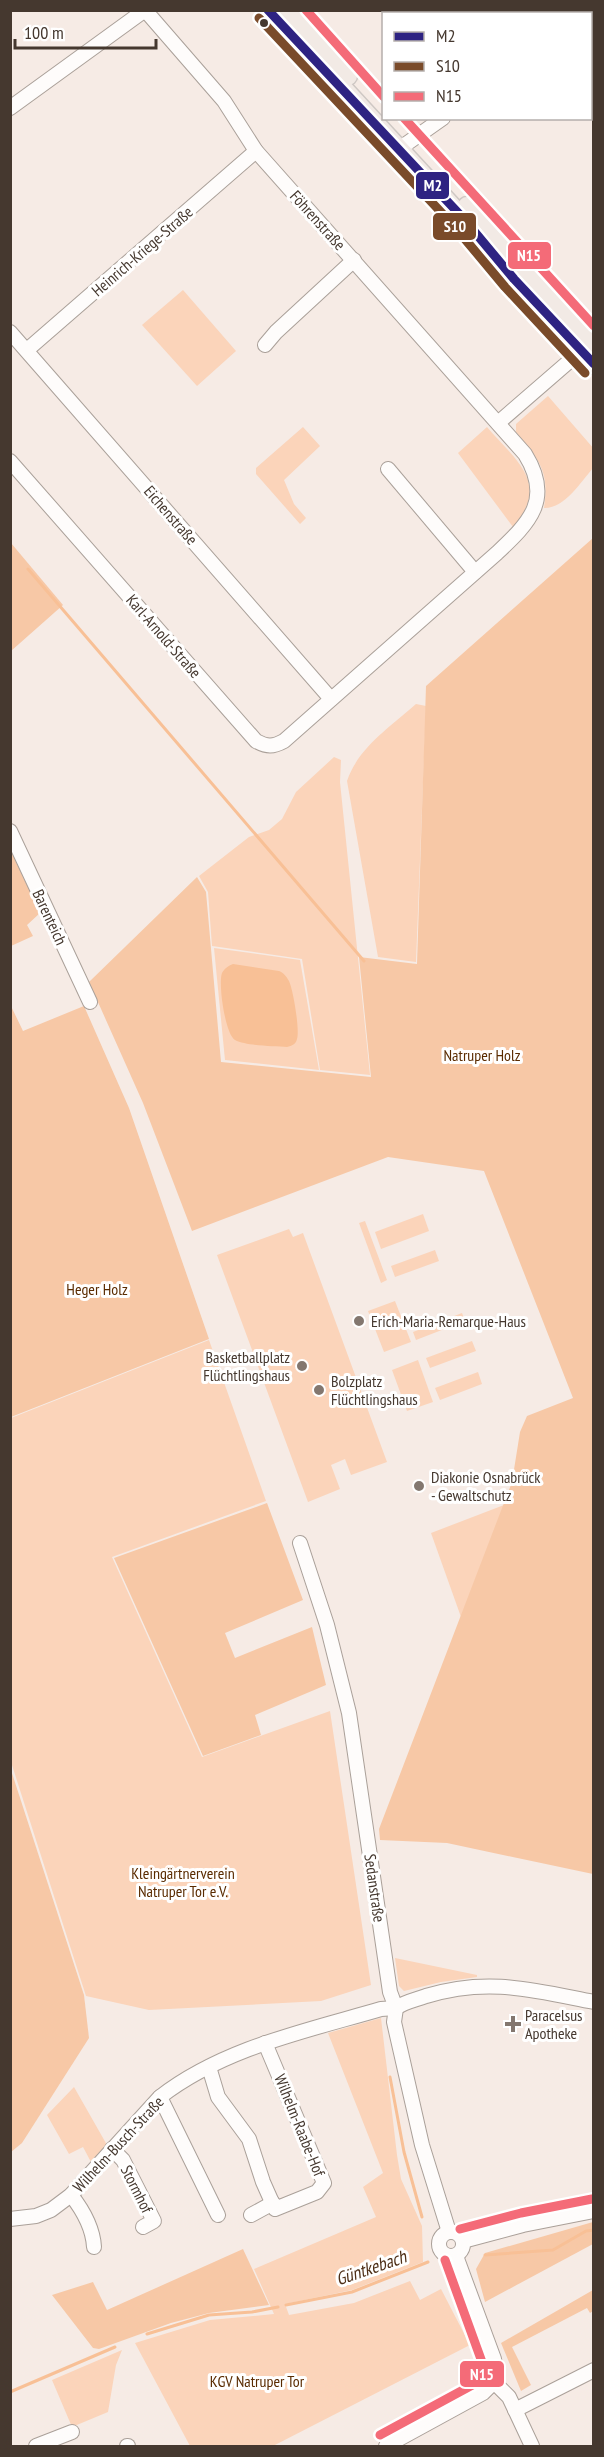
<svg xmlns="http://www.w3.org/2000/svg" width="604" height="2457" font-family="'PT Sans Narrow',sans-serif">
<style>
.green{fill:#fbd4ba}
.forest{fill:#f7c8a6}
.water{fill:#f8c096}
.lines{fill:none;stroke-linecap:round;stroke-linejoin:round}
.stream{stroke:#f8c096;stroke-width:3}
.minor-casing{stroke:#aaa099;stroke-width:16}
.major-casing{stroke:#cfc8c4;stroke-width:21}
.minor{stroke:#fefcfb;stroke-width:14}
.major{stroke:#f2eae5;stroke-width:18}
.bus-1-casing{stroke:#fff;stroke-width:14}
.bus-2-casing{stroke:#fff;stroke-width:14}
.bus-3-casing{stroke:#fff;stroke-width:14}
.bus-1{stroke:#2e2382;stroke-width:9}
.bus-2{stroke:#7a4b2a;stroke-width:9}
.bus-3{stroke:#f46b78;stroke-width:9}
.bus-dot{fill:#45382f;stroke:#fff;stroke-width:2}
.poi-dot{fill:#83776f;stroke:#fff;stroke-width:2}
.labels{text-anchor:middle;stroke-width:6;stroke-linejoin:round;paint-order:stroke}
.street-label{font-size:16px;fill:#45382f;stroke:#fff}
.park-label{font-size:16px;fill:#5a2b00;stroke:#fff}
.poi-label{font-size:16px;fill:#45382f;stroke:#fff;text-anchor:start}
.water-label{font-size:18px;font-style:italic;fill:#4d2e16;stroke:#fff}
.line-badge{stroke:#fff;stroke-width:2}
.badge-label{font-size:16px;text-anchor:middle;font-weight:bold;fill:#fff}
</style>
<rect width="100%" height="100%" fill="#f6ebe5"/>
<g class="green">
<polygon points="183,290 236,351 197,386 142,325"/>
<path d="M548 396 594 449 593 468C581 482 564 509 544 508 550 472 539 459 516 432V424Z"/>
<polygon points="303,427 320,446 284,480 294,504 306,518 300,524 256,474 256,468"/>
<path d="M487 427C516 461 551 483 513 527L458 453Z"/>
<path d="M416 704 426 706 416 962 378 957 347 781C358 748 390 727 416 704Z"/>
<polygon points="334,757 341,760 340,782 370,1075 320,1070 302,959 212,946 208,892 199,876 249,837 269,830 282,819 296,792"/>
<polygon points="214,948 300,960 319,1070 225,1060"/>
<polygon points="423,1214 429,1231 381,1249 375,1232"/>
<polygon points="365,1221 387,1280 381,1283 359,1223"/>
<polygon points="289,1229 293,1237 303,1233 387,1462 351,1475 345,1459 331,1465 340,1489 308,1502 217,1255"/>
<polygon points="435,1250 439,1261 395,1277 391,1266"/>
<polygon points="395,1301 411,1342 384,1352 368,1311"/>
<polygon points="462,1313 465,1321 416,1340 413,1332"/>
<polygon points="209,1340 266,1501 112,1557 202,1757 330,1711 371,1985 321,2001 149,2010 86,1996 11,1762 11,1418"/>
<polygon points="472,1341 476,1351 430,1368 426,1358"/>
<polygon points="418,1360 433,1402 407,1411 392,1370"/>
<polygon points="478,1372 482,1384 440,1400 435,1388"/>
<polygon points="504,1505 461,1617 431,1533"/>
<polygon points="395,1958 477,1975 477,1977 441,1982 404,1991 399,1986"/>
<polygon points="381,2018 397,2155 401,2179 422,2226 423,2262 352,2290 285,2304 289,2315 354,2303 410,2281 420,2300 441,2289 470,2345 273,2446 190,2446 135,2343 210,2320 274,2314 254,2269 376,2217 363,2187 383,2173 328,2033"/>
<polygon points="74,2087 107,2145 91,2162 83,2147 69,2154 47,2115"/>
<polygon points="122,2350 116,2365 108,2412 72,2427 52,2380"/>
</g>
<g class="forest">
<polygon points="593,538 593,1874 447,1843 380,1840 379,1829 512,1482 520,1432 527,1416 573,1398 484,1171 388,1157 192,1231 143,1103 89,982 197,877 206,892 221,1062 371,1077 359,957 417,964 426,686"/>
<polygon points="11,543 63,605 11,651 10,543"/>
<polygon points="10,849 40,913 27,925 33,936 11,946"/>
<polygon points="10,1004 23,1031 84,1006 129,1108 209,1339 11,1417"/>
<polygon points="267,1503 303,1600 225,1633 235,1658 312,1627 326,1685 255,1715 261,1735 203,1756 114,1558"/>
<polygon points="10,1767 84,1995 89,2038 22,2143 11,2152"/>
<polygon points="593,2222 593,2244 485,2302 476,2269 485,2253"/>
<polygon points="243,2249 269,2305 209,2313 171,2323 99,2349 93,2348 52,2295 93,2282 107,2310"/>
<polygon points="593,2290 593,2311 590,2313 587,2308 512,2347 531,2385 521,2391 501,2343"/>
</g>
<path class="water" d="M233 964 279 971C284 973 286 976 289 981 293 989 300 1030 297 1039 296 1044 292 1046 287 1047 274 1046 246 1046 235 1040 225 1034 218 983 222 973 225 968 228 966 233 964Z"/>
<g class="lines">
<g class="stream">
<polyline points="28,569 364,961"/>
<polyline points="390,2077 404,2152 422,2217"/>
<polyline points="485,2255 553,2250 586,2231 594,2230"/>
<polyline points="286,2305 352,2292 428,2262"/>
<polyline points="147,2334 209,2315 252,2312 278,2307"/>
<polyline points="10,2392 115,2347"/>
</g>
<defs>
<g id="minor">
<polyline points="519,10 523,13"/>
<polyline points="423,14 425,10"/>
<polyline points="10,108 145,10"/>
<polyline points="399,149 443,118"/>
<polyline points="10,332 331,699"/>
<polyline points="265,345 276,332 354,260"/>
<polyline points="27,350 256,151"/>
<polyline points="498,423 588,345"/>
<path d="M10 461 256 741C267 747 273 747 284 741L497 553C530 522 553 499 525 454L256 151 224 101 145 10"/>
<polyline points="388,469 475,572"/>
<polyline points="10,831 90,1002"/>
<polyline points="300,1543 327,1625 349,1713 390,1992 396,2008 394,2022 422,2145 449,2232"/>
<path d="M396 2008C404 2002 415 2000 426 1996 488 1977 532 1990 594 2002"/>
<polyline points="209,2067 218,2097 249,2139 263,2182 275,2209 317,2192 324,2183 265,2043"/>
<polyline points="160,2097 218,2215"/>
<polyline points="112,2149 123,2160 154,2221 143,2227"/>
<path d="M71 2195C82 2209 93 2228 94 2247"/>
<polyline points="251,2215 273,2203"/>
<path d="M10 2219 36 2216 51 2210 71 2195 160 2097C223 2048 306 2031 381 2009L396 2008"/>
<circle cx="451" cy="2244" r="12"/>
<polyline points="463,2241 523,2225 594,2211"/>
<polyline points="456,2256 494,2359 496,2371 494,2382"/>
<polyline points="494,2382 509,2397 532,2446"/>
<polyline points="515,2410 594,2370"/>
<polyline points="36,2446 72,2432"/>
<polyline points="127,2446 128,2446"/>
<polyline points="386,2446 483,2393 494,2382"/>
</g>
<g id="major">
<polyline points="268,10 332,76 463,218 514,279 594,365"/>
<polyline points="289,10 348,76"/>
<polyline points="467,206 594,344"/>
</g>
</defs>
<use href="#minor" class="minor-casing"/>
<use href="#major" class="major-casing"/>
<use href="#minor" class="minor"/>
<use href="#major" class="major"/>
<defs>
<polyline id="bus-1" points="268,10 463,218 514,279 594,364"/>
<polyline id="bus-2" points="259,18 454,226 505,287 585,373"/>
<g id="bus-3">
<polyline points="306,10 384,97"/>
<polyline points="404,118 594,326"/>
<polyline points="460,2229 521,2213 592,2199"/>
<polyline points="380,2435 476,2383 482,2377 482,2362 445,2260"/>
</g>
</defs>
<use href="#bus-1" class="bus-1-casing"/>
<use href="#bus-2" class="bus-2-casing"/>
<use href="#bus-3" class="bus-3-casing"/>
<use href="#bus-1" class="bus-1"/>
<use href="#bus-2" class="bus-2"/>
<use href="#bus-3" class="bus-3"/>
</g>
<circle class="bus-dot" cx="264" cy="23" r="5"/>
<g class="poi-dot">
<circle cx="359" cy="1321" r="6"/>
<circle cx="302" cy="1366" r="6"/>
<circle cx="319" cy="1390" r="6"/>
<circle cx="419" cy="1486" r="6"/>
<path d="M510 2015h6v6h6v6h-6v6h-6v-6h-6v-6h6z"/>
</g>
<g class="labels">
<g class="street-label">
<text transform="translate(318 220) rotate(48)" y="6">Föhrenstraße</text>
<text transform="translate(142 251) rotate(-41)" y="6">Heinrich-Kriege-Straße</text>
<text transform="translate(171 515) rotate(49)" y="6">Eichenstraße</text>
<text transform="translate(164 636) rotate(49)" y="6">Karl-Arnold-Straße</text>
<text transform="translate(50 917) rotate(65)" y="6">Barenteich</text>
<text transform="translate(375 1888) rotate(82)" y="6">Sedanstraße</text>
<text transform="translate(300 2125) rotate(68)" y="6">Wilhelm-Raabe-Hof</text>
<text transform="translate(118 2144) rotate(-47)" y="6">Wilhelm-Busch-Straße</text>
<text transform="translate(137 2189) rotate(63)" y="6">Stormhof</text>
</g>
<g class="park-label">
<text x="482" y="1061">Natruper Holz</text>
<text x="97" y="1295">Heger Holz</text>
<text x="183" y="1879">Kleingärtnerverein<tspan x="183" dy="18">Natruper Tor e.V.</tspan></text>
<text x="257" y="2387">KGV Natruper Tor</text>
</g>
<g class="poi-label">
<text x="371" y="1327">Erich-Maria-Remarque-Haus</text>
<text x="290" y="1363" text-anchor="end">Basketballplatz<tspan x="290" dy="18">Flüchtlingshaus</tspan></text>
<text x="331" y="1387">Bolzplatz<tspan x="331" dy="18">Flüchtlingshaus</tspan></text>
<text x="431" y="1483">Diakonie Osnabrück<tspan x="431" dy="18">- Gewaltschutz</tspan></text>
<text x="525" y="2021">Paracelsus<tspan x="525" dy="18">Apotheke</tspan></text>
</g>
<g class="water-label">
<text transform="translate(371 2268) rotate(-19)" y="6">Güntkebach</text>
</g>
</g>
<g class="line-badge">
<rect x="415" y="171" width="35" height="29" rx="6" fill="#2e2382"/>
<rect x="432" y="212" width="45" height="29" rx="6" fill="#7a4b2a"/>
<rect x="507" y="241" width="45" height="29" rx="6" fill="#f46b78"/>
<rect x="459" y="2360" width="46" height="28" rx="6" fill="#f46b78"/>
</g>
<g class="badge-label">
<text x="433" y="191">M2</text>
<text x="455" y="232">S10</text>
<text x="529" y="261">N15</text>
<text x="482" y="2380">N15</text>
</g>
<rect width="604" height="2457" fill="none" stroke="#45382f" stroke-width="24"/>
<rect x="382" y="12" width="210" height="108" fill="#ffffff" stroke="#b5afac" stroke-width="1.5"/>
<rect x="394" y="32" width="30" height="9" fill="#2e2382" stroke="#b5afac" stroke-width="1.5"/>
<text x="436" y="42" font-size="18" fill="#45382f">M2</text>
<rect x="394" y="62" width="30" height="9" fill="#7a4b2a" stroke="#b5afac" stroke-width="1.5"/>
<text x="436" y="72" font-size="18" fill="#45382f">S10</text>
<rect x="394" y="92" width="30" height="9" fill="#f46b78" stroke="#b5afac" stroke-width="1.5"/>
<text x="436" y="102" font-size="18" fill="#45382f">N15</text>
<path d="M15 39v9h141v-9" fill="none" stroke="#45382f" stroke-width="3"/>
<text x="24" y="39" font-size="18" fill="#45382f" stroke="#ffffff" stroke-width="4.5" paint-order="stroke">100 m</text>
</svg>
